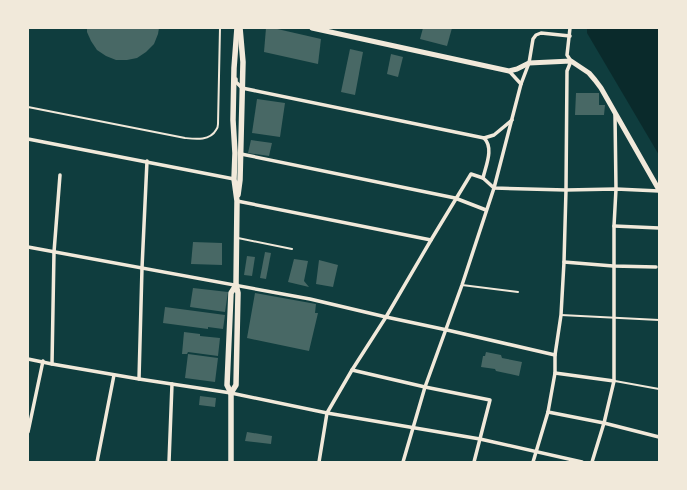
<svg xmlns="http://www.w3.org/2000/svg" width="687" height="490" font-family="'Public Sans',sans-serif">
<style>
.water{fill:#0a2a2b}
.building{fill:#486865}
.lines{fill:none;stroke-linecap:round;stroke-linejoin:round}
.service{stroke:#f1e9da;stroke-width:2}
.minor{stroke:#f1e9da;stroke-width:3.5}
.secondary{stroke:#f1e9da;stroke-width:5}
.primary{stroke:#f1e9da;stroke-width:5.5}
</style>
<rect width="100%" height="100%" fill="#0f3d3e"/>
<polygon class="water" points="587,28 659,28 659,155 587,33"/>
<g class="building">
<polygon points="87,28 159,28 158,34 154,44 146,52 137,58 127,60 116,60 106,56 97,50 91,41 87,32"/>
<polygon points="266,28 273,28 321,39 318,64 264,52"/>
<polygon points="423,28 452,28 447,46 420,39"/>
<polygon points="350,49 363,52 355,95 341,92"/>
<polygon points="391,54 403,57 398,77 387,74"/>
<polygon points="576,93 599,93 599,105 605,105 604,115 575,115"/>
<polygon points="257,99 285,103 280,137 252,133"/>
<polygon points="251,140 272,143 269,156 248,153"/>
<polygon points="193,242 222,243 222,265 191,264"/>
<polygon points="265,252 271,253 266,279 260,278"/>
<polygon points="247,256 255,257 252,276 244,275"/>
<polygon points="294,259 308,261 304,281 309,287 288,282"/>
<polygon points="319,260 338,265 333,287 316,284"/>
<polygon points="193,288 228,292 225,312 190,307"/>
<polygon points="255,293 316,304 315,313 318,313 309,351 247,338"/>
<polygon points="165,307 225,315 223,329 208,327 208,329 163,323"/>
<polygon points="184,332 200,334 200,336 220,338 218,356 188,352 187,354 182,354"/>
<polygon points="486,352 501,355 502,358 522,362 519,376 496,371 495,369 481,367 483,356 485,356"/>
<polygon points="188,354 218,358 215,382 185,378"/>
<polygon points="200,396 216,398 215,407 199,405"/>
<polygon points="247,432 272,436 271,444 245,441"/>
</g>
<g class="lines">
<g class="service">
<path d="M28 107 185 138C195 139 210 141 216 130 218 128 218 126 218 124L220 28"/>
<polyline points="238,238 292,249"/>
<polyline points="462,285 518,292"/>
<polyline points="561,315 659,320"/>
<polyline points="615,381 659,389"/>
</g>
<g class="minor">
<polyline points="509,71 521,84"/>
<polyline points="236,79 236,82 242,88 484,138 494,135 512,120"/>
<polyline points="28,139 234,179"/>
<polyline points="241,154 455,198 486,210"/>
<path d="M483 178C486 165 494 148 484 138"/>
<polyline points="237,201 431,240"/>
<polyline points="614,226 659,228"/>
<polyline points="28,247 310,299 386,317 447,330 555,355"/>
<polyline points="564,262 613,266 656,267"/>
<polyline points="28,359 52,364 139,379 231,393 327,413 480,439 582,462"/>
<polyline points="52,364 54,252 60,175"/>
<polyline points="352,370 425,387 490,400 474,462"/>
<polyline points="555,373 614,381"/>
<polyline points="139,379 142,268 147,161"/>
<polyline points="548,412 604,423 659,437"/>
<polyline points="28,432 43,361"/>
<polyline points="97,462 114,375"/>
<polyline points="169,462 172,384"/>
<polyline points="319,462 327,413 352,370 386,317 431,240 471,174 483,178 494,188 566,190 616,189 659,191"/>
<polyline points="403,462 425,387 462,285 494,188 521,84 529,63 533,39 536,35 541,33 570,36"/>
<polyline points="533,462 548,412 555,373 555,355 561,315 564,262 566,190 567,71 571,61 567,55 570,28"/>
<polyline points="592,462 604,423 614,381 614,226 616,189 615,115"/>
</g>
<polyline class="secondary" points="312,28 509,71 517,69 529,63 571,61 589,73 595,80 601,88 659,190"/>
<g class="primary">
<polyline points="238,195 240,180 243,62 240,28"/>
<polyline points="231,393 236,385 238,293 236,285 237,201 234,179 235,153 233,120 234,68 237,28"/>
<polyline points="231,462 231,393 227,385 231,293 236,285"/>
</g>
</g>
<rect width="687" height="490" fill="none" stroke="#f1e9da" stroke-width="58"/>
</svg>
